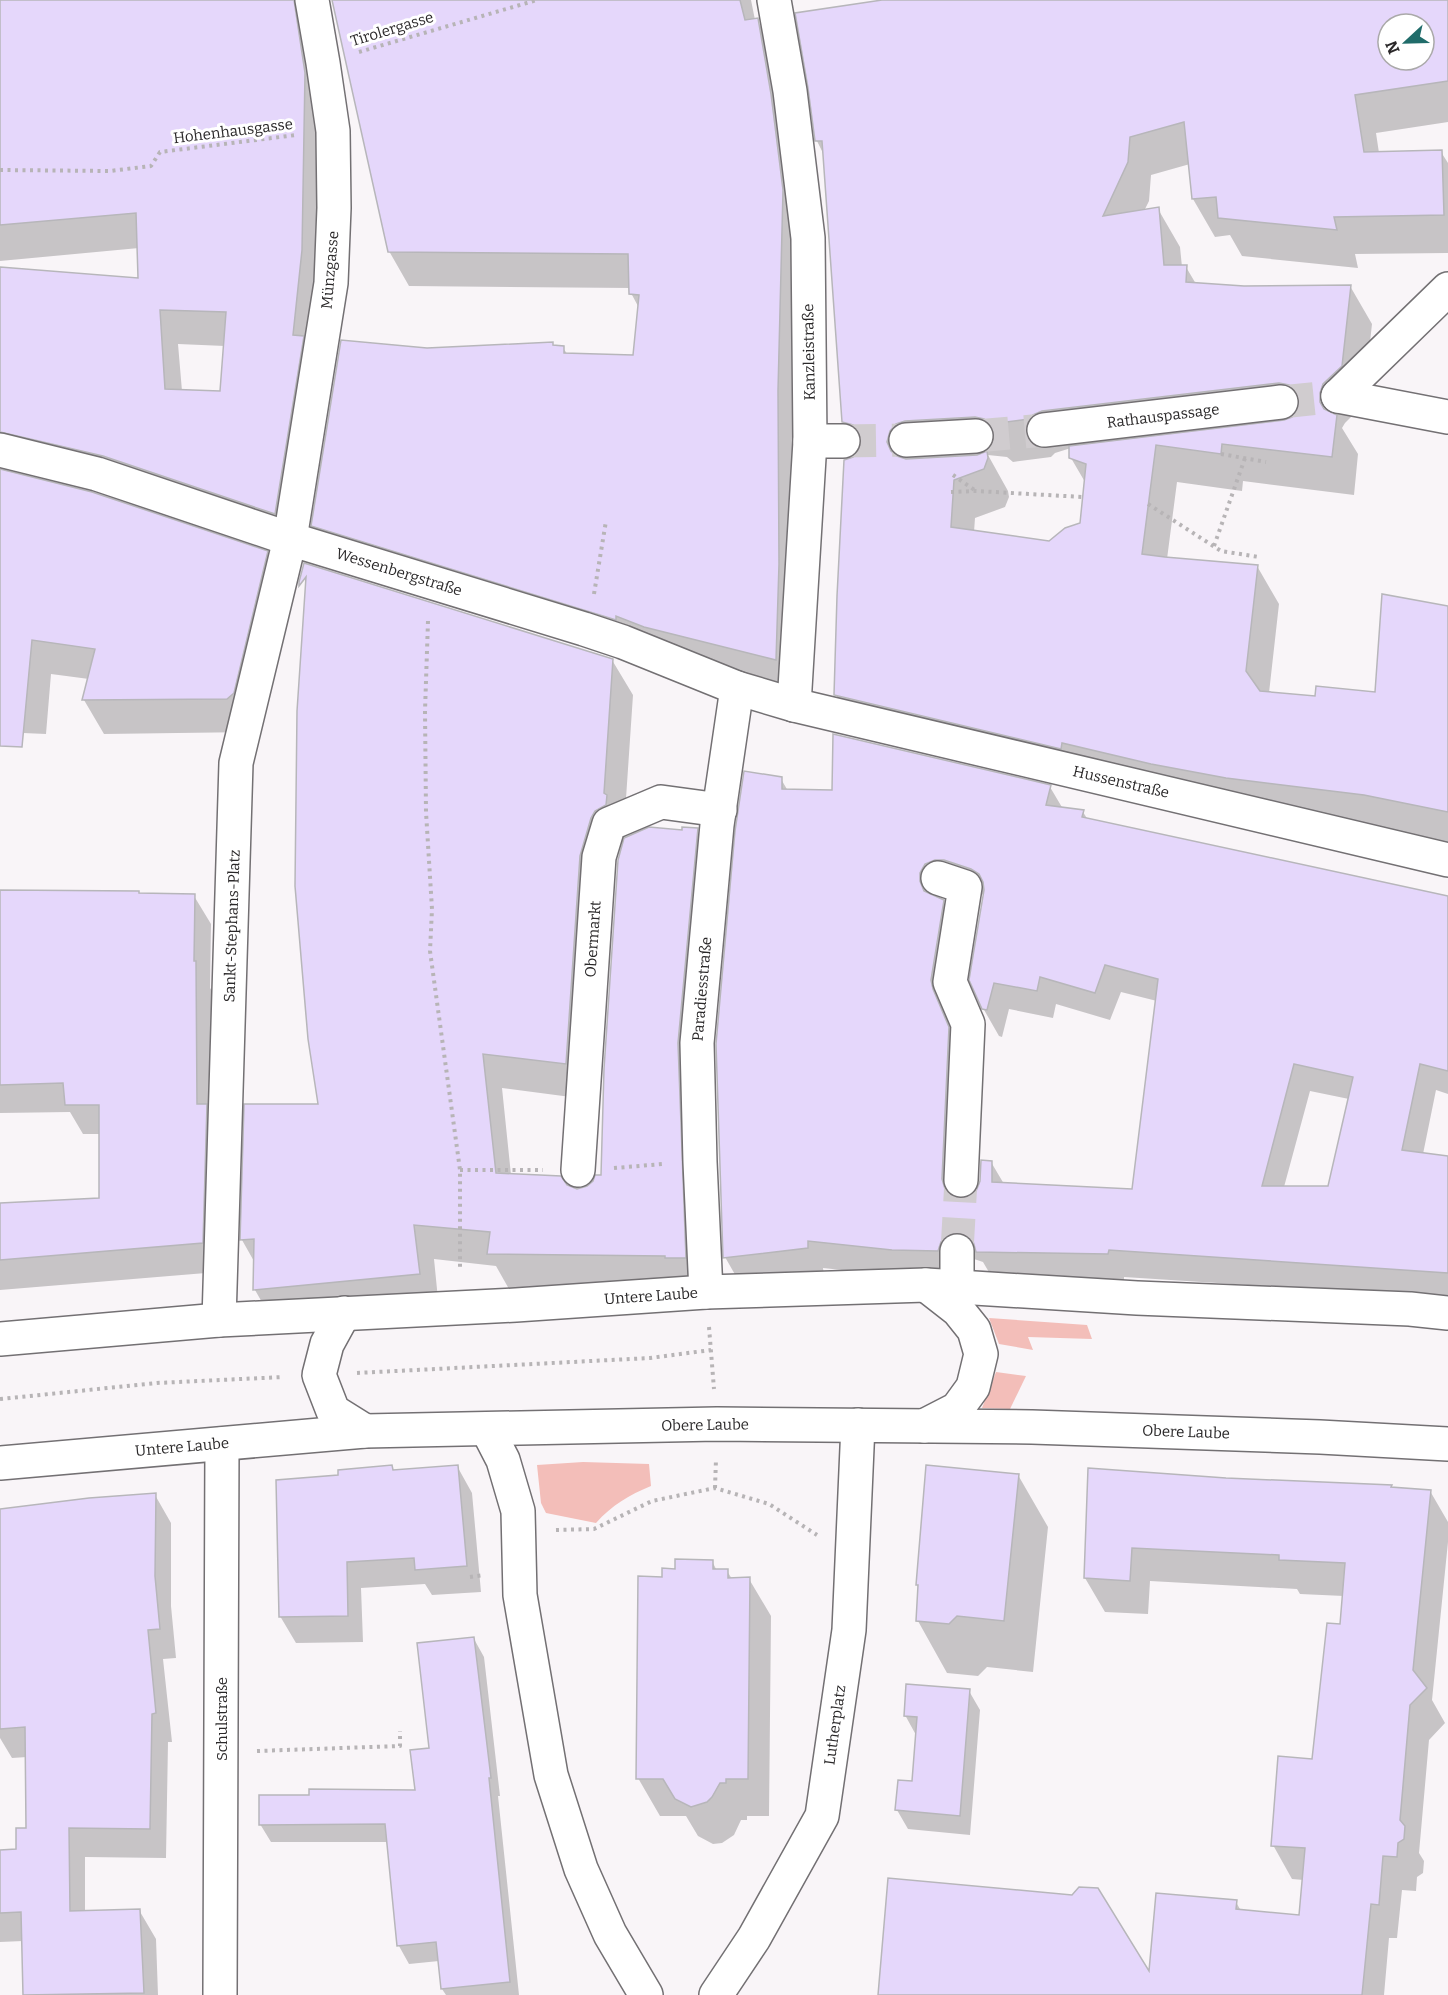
<svg xmlns="http://www.w3.org/2000/svg" width="1448" height="1995" font-family="Bitter,serif">
<style>
.green{fill:#f3beb9}
.shadow{fill:#0003;fill-rule:evenodd}
.building{fill:#e5d7fb;stroke:#b7b6ba;stroke-width:1.5;fill-rule:evenodd}
.lines{fill:none;stroke-linecap:round;stroke-linejoin:round}
.minor-tunnel{stroke:#d0cccf;stroke-width:33;stroke-dasharray:33 16;stroke-linecap:butt}
.minor-casing{stroke:#737073;stroke-width:36}
.major-casing{stroke:#737073;stroke-width:36}
.path{stroke:#b7b4b6;stroke-width:4;stroke-dasharray:3 4.5;stroke-linecap:butt}
.minor{stroke:#fff;stroke-width:33}
.major{stroke:#fff;stroke-width:33}
.labels{text-anchor:middle;stroke-width:6;stroke-linejoin:round;paint-order:stroke}
.street-label{font-size:15px;fill:#2a2829;stroke:#fff}
</style>
<rect width="100%" height="100%" fill="#f9f5f8"/>
<g class="green">
<polygon points="989,1318 1087,1325 1092,1339 1028,1337 1033,1350 999,1344"/>
<polygon points="996,1372 1026,1376 1010,1409 982,1408"/>
<path d="M583 1462 649 1464 651 1486C629 1495 612 1505 596 1523L546 1513 541 1503 537 1465Z"/>
</g>
<g class="shadow">
<path d="M0 0H326L321 286 294 548 16 466 5 472 266 552 286 587 252 732 104 734 84 700 89 679 51 674 46 734 0 732V268L140 279 139 248 0 261ZM178 344 225 346 221 393 182 391Z"/>
<polygon points="333,0 751,0 755,20 757,20 777,54 802,225 795,694 333,560 313,526 427,349 554,347 563,348 568,355 635,357 639,308 631,293 631,288 409,286 389,251"/>
<path d="M898 0H1448V122L1376 133 1379 153 1441 152 1448 163V253L1355 254 1358 268 1242 256 1230 235 1215 237 1193 199 1190 164 1151 175 1149 201 1144 211 1158 209 1180 247 1182 267H1186L1196 284 1244 287 1350 286 1372 324 1363 405 1345 423 1342 428 1358 454 1354 495 1243 481 1242 491 1177 482 1167 559 1257 566 1279 604 1269 693 1317 698 1376 694 1448 607V845L858 733 836 695 861 451 844 422 824 155 817 141ZM1388 24H1424V60H1388ZM1071 448V458L1085 482 1081 524 1050 542 974 532 975 518 1005 507 1009 497 1008 491 988 455 1007 457 1013 462 1051 457 1055 453Z"/>
<path d="M612 660 633 695 624 828 626 839 697 830 717 865 705 1293 509 1289 496 1266 434 1259 439 1309 275 1325 255 1290V1263L242 1240 319 1106ZM625 841 603 1176 587 1188 577 1190 511 1175 502 1088 586 1099 615 846Z"/>
<path d="M781 779 788 791 1050 787 1063 809 1083 812 1088 820 1448 897V1094L1436 1090 1423 1154 1448 1157V1298L1124 1277V1281L993 1279 983 1262 974 1259 963 1262 956 1270 908 1277 823 1268 824 1275 741 1285 725 1257ZM961 887 984 895 983 1008 999 1036 1002 1037 1009 1009 1053 1018 1056 1004 1110 1020 1121 992 1157 1001 1133 1190 1004 1184 991 1162 978 1191 971 1198 958 1199 964 1056 959 929 943 901 937 898 942 891ZM1310 1091 1349 1099 1329 1188 1284 1187Z"/>
<polygon points="0,892 194,896 211,924 210,988 212,991 213,1118 218,1272 0,1290 0,1204 101,1199 100,1134 83,1134 70,1112 0,1113"/>
<polygon points="391,1466 394,1472 457,1466 472,1493 481,1592 432,1595 425,1584 361,1588 363,1642 296,1643 280,1616 340,1477"/>
<polygon points="1018,1475 1048,1527 1033,1672 987,1667 978,1676 947,1673 918,1621 920,1588 917,1584"/>
<polygon points="1225,1480 1391,1487 1392,1489 1430,1491 1448,1522 1448,1542 1432,1700 1445,1723 1429,1740 1419,1853 1424,1861 1423,1873 1417,1877 1416,1891 1402,1890 1397,1938 1389,1938 1384,1995 879,1995 1150,1976 1236,1902 1241,1911 1300,1916 1304,1880 1292,1879 1273,1845 1313,1760 1342,1625 1344,1596 1300,1594 1297,1589 1150,1581 1148,1614 1105,1612 1085,1578"/>
<polygon points="155,1495 171,1523 171,1606 176,1658 163,1659 172,1742 168,1742 166,1858 85,1857 85,1912 139,1910 156,1939 158,1995 25,1995 23,1941 0,1942 0,1851 18,1850 28,1829 27,1757 12,1758 0,1738 0,1511"/>
<polygon points="712,1561 717,1571 727,1571 732,1579 749,1579 771,1616 769,1816 747,1816 747,1820 741,1820 734,1835 722,1843 713,1844 698,1836 686,1816 660,1816 638,1778 663,1578 676,1570"/>
<polygon points="474,1639 484,1657 500,1796 498,1796 519,1995 446,1995 442,1989 439,1961 409,1964 399,1946 388,1842 271,1842 260,1824 310,1796 417,1791 431,1749"/>
<polygon points="969,1691 980,1710 970,1835 908,1829 897,1810 913,1782 916,1735 905,1715"/>
</g>
<g class="building">
<path d="M0 0H294L305 73 302 250 293 335 304 336 275 514 103 456 0 432V267L138 278 136 213 0 225ZM160 310 226 312 220 391 165 389Z"/>
<polygon points="332,0 740,0 745,20 758,18 771,94 783,190 778,391 779,564 776,660 644,627 616,616 616,620 311,526 341,340 427,348 553,342 553,345 564,346 564,353 633,355 639,295 629,294 628,254 388,252"/>
<path d="M882 0H1448V81L1355 95 1364 152 1442 150 1444 215 1334 217 1337 230 1218 218 1216 197 1192 199 1184 122 1130 137 1128 162 1103 216 1159 207 1164 265H1187L1186 282 1244 286 1351 285 1342 366 1323 384 1320 393V402L1324 409 1337 415 1332 457 1222 444 1221 454 1156 445 1142 554 1165 557 1258 565 1246 671 1260 691 1315 696 1316 686 1375 692 1382 594 1448 606V812L1364 795 1226 778 1151 764 1062 743 1061 749 834 695 837 596 844 460 853 457 859 451 862 440 859 432 853 425 842 422 822 141H815L808 88 795 13ZM1388 24H1424V60H1388ZM1279 383 1289 385 1296 391 1299 399 1298 410 1292 417 1284 420 1069 446V458L1086 464 1080 523 1065 528 1049 541 951 527 954 480 984 469 988 458 987 451 977 455 906 459 897 456 891 451 887 442 890 431 896 424 905 421 975 417 984 419 990 424 1029 419 1033 415 1042 411Z"/>
<polygon points="0,469 92,492 268,551 234,693 227,699 82,700 95,649 32,640 22,747 0,746"/>
<polygon points="304,563 613,659 604,793 607,795 606,805 595,811 591,818 580,856 566,1064 483,1054 496,1173 561,1176 567,1185 577,1189 587,1186 593,1181 595,1175 601,1175 604,1069 618,860 624,838 649,827 682,830 682,827 698,828 678,1043 686,1258 665,1258 665,1256 487,1254 490,1232 414,1225 420,1274 253,1290 254,1239 240,1240 244,1104 318,1104 308,1039 295,886 297,711 306,577 299,586 299,582"/>
<path d="M833 734 1051 785 1046 805 1084 810 1082 817 1448 896V1071L1420 1064 1402 1150 1448 1156V1273L1109 1250 1108 1254 976 1252 973 1241 966 1235 958 1232 947 1235 941 1242 938 1251 892 1250 808 1241V1248L723 1258 716 1044 735 831 744 771 782 777V789L832 790ZM935 860H944L971 869 979 874 983 882 984 890 969 980 982 1009 987 1010 994 983 1037 991 1040 977 1095 993 1105 965 1158 979 1132 1189 992 1182V1161L981 1160 980 1181 976 1191 970 1196 960 1199 951 1196 945 1189 942 1179 949 1027 933 989 931 980 944 900 924 891 920 881V873L925 864ZM1294 1064 1353 1077 1328 1186H1262Z"/>
<polygon points="0,890 139,891 139,893 195,894 194,961 196,961 197,1104 207,1104 203,1243 0,1260 0,1203 99,1198 99,1105 65,1105 63,1083 0,1085"/>
<polygon points="392,1465 393,1470 458,1465 467,1566 415,1570 414,1558 347,1562 348,1616 279,1617 276,1480 338,1475 338,1470"/>
<polygon points="926,1465 1019,1474 1004,1621 957,1616 949,1624 916,1621 918,1585 916,1585"/>
<polygon points="1088,1468 1226,1478 1392,1485 1391,1487 1431,1490 1413,1670 1427,1688 1410,1705 1400,1820 1405,1826 1404,1839 1398,1843 1397,1857 1383,1856 1379,1905 1371,1904 1362,1995 878,1995 888,1878 1072,1895 1079,1887 1098,1888 1149,1971 1156,1893 1237,1900 1236,1909 1299,1915 1305,1848 1271,1846 1278,1756 1312,1759 1327,1623 1340,1624 1345,1563 1279,1560 1279,1555 1132,1548 1130,1581 1084,1578"/>
<polygon points="156,1493 155,1576 160,1629 148,1630 156,1713 152,1714 150,1829 69,1828 70,1911 140,1909 144,1993 23,1995 21,1912 0,1913 0,1850 16,1849 16,1828 26,1828 25,1727 0,1729 0,1509 89,1498"/>
<polygon points="675,1559 713,1560 713,1569 728,1569 728,1578 750,1577 748,1779 726,1779 726,1783 720,1783 712,1797 707,1802 691,1807 675,1799 663,1779 636,1779 638,1576 662,1577 662,1568 675,1569"/>
<polygon points="474,1637 491,1778 489,1778 510,1982 441,1989 436,1942 397,1946 385,1824 259,1825 259,1795 309,1795 309,1789 415,1790 410,1750 429,1748 417,1643"/>
<polygon points="906,1684 970,1689 960,1816 895,1810 898,1780 912,1781 917,1717 904,1716"/>
</g>
<g class="lines">
<g class="minor-tunnel">
<polyline points="1281,402 1338,396"/>
<polyline points="976,436 1044,430"/>
<polyline points="843,441 906,440"/>
<polyline points="957,1251 961,1180"/>
</g>
<defs>
<g id="minor">
<polyline points="774,0 790,91 808,238 810,441 794,705"/>
<polyline points="1338,396 1448,289"/>
<polyline points="1338,396 1448,417"/>
<polyline points="1044,430 1281,402"/>
<polyline points="906,440 976,436"/>
<polyline points="810,441 843,441"/>
<polyline points="0,450 97,474 290,539 584,629 623,642 737,688 794,705 1448,860"/>
<polyline points="938,878 965,887 950,982 968,1024 961,1180"/>
<polyline points="578,1170 599,857 609,824 661,802 720,810"/>
<polyline points="957,1251 957,1288"/>
<polyline points="706,1292 700,1162 697,1043 717,825 737,688"/>
<polyline points="344,1313 327,1344 319,1375 333,1411 365,1431"/>
<polyline points="219,1320 236,763 290,539 331,283 334,208 333,131 323,63 312,0"/>
<polyline points="924,1426 957,1409 973,1387 981,1354 974,1330 958,1310 926,1285"/>
<polyline points="487,1429 503,1460 518,1511 520,1595 551,1775 581,1869 610,1934 646,1995"/>
<polyline points="220,1995 222,1444"/>
<polyline points="716,1995 754,1938 822,1816 849,1630 858,1425"/>
</g>
<g id="major">
<polyline points="0,1339 219,1320 516,1305 706,1292 926,1285 1137,1298 1410,1309 1448,1313"/>
<polyline points="0,1463 365,1431 717,1424 1032,1427 1320,1437 1448,1444"/>
</g>
</defs>
<use href="#minor" class="minor-casing"/>
<use href="#major" class="major-casing"/>
<g class="path">
<polyline points="359,52 537,0"/>
<polyline points="0,170 110,171 151,166 160,152 296,135"/>
<polyline points="1221,454 1266,462"/>
<polyline points="953,475 976,491"/>
<polyline points="951,492 976,491 1083,497"/>
<polyline points="1148,504 1221,551 1259,557"/>
<polyline points="1214,546 1245,458"/>
<polyline points="594,594 606,521"/>
<polyline points="428,621 425,711 426,812 432,909 430,951 460,1170 460,1271"/>
<polyline points="614,1168 663,1164"/>
<polyline points="460,1170 543,1170"/>
<polyline points="709,1327 714,1389"/>
<polyline points="357,1373 650,1358 711,1350"/>
<polyline points="0,1399 157,1383 283,1377"/>
<polyline points="715,1488 716,1459"/>
<polyline points="556,1530 594,1529 652,1501 715,1488 769,1504 817,1535"/>
<polyline points="470,1577 484,1575"/>
<polyline points="257,1751 400,1746 400,1731"/>
</g>
<use href="#minor" class="minor"/>
<use href="#major" class="major"/>
</g>
<g class="labels">
<g class="street-label">
<text transform="translate(392 29) rotate(-17)" y="5">Tirolergasse</text>
<text transform="translate(233 131) rotate(-7)" y="5">Hohenhausgasse</text>
<text transform="translate(330 270) rotate(-85)" y="5">Münzgasse</text>
<text transform="translate(809 352) rotate(-91)" y="5">Kanzleistraße</text>
<text transform="translate(1163 416) rotate(-7)" y="5">Rathauspassage</text>
<text transform="translate(399 572) rotate(17)" y="5">Wessenbergstraße</text>
<text transform="translate(1121 782) rotate(13)" y="5">Hussenstraße</text>
<text transform="translate(232 926) rotate(-88)" y="5">Sankt-Stephans-Platz</text>
<text transform="translate(593 939) rotate(-86)" y="5">Obermarkt</text>
<text transform="translate(702 989) rotate(-85)" y="5">Paradiesstraße</text>
<text transform="translate(651 1296) rotate(-4)" y="5">Untere Laube</text>
<text transform="translate(705 1425) rotate(-1)" y="5">Obere Laube</text>
<text transform="translate(1186 1432) rotate(2)" y="5">Obere Laube</text>
<text transform="translate(182 1447) rotate(-5)" y="5">Untere Laube</text>
<text transform="translate(222 1719) rotate(-90)" y="5">Schulstraße</text>
<text transform="translate(835 1725) rotate(-82)" y="5">Lutherplatz</text>
</g>
</g>
<g transform="translate(1406 42) rotate(248)"><circle r="28" fill="#ffffff" stroke="#aaa9a9" stroke-width="1.5"/>
<path d="M0-4.5L10 22L0 15L-10 22Z" fill="#206c6a"/>
<text y="-9" font-size="16" font-weight="bold" text-anchor="middle" fill="#2a2829">N</text>
</g>
</svg>
